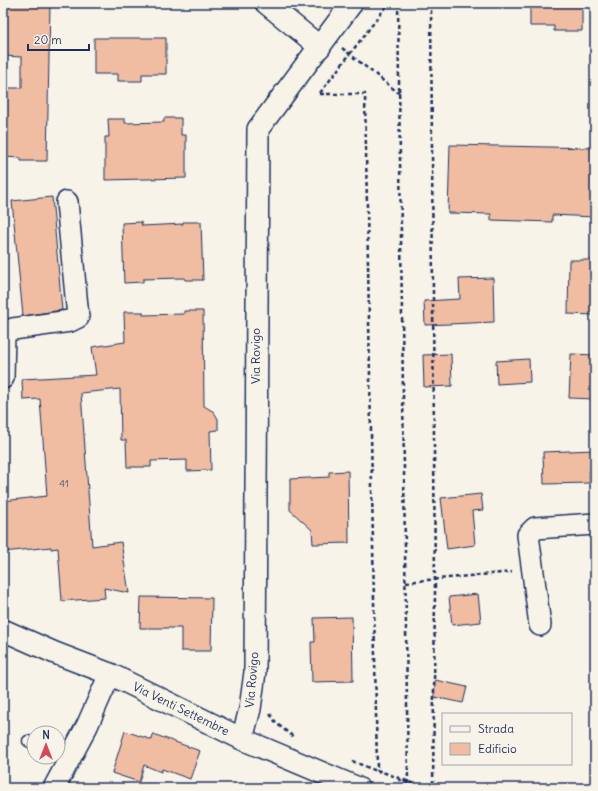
<svg xmlns="http://www.w3.org/2000/svg" width="598" height="791" font-family="Delius,sans-serif">
<style>
.building{fill:#f1bda2;stroke:#1b2f5e}
.lines{fill:none;stroke-linecap:round;stroke-linejoin:round}
.service-casing{stroke:#1b2f5e;stroke-width:13}
.minor-casing{stroke:#1b2f5e;stroke-width:24}
.path{stroke:#1b2f5e;stroke-width:2.5;stroke-dasharray:4 3;stroke-linecap:butt}
.service{stroke:#f7f3e8;stroke-width:10}
.minor{stroke:#f7f3e8;stroke-width:21}
.labels{text-anchor:middle;stroke-width:3;stroke-linejoin:round;paint-order:stroke}
.number-label{font-size:10px;fill:#50526f}
.street-label{font-size:12px;fill:#1b2f5e;stroke:#f7f3e8}
</style>
<rect width="100%" height="100%" fill="#f7f3e8"/>
<filter id="ink" filterUnits="userSpaceOnUse"><feTurbulence type="fractalNoise" baseFrequency=".025" numOctaves="2"/><feDisplacementMap in="SourceGraphic" scale="8" xChannelSelector="R" yChannelSelector="G"/><feConvolveMatrix kernelMatrix="1 2 1 2 8 2 1 2 1" color-interpolation-filters="sRGB"/></filter>
<g filter="url(#ink)">
<g class="building">
<polygon points="3,3 50,3 47,161 21,161 21,158 3,157 3,88 22,88 22,57 3,56"/>
<polygon points="530,3 582,3 582,31 554,31 554,26 530,26"/>
<polygon points="94,38 166,38 166,74 142,74 142,81 118,81 118,74 94,74"/>
<polygon points="164,118 181,118 181,135 186,135 186,178 105,180 105,137 109,137 108,119 125,119 125,123 164,122"/>
<polygon points="450,145 595,148 595,217 552,215 552,222 491,220 491,214 448,213"/>
<polygon points="52,197 62,310 23,316 12,201"/>
<polygon points="141,222 142,226 183,224 183,222 201,222 203,280 185,280 184,278 143,279 143,282 124,283 122,223"/>
<polygon points="569,260 595,260 595,315 568,314"/>
<polygon points="493,278 494,322 425,325 424,301 460,299 459,279"/>
<polygon points="184,311 203,311 204,406 214,412 218,419 218,430 210,431 211,470 187,471 187,460 151,461 151,467 127,467 126,440 121,440 120,389 81,393 92,546 121,542 129,593 104,588 105,598 62,601 58,548 51,549 51,547 3,552 3,501 47,496 40,399 23,400 22,379 96,375 92,347 125,342 124,312 143,312 143,315 184,314"/>
<polygon points="451,354 452,386 424,387 423,355"/>
<polygon points="571,354 595,355 595,399 569,398"/>
<polygon points="529,359 530,382 497,384 496,361"/>
<polygon points="595,450 595,471 589,471 590,483 544,484 543,452"/>
<polygon points="348,471 349,543 313,544 312,530 290,510 290,479 329,477 329,472"/>
<polygon points="481,494 483,510 472,511 475,545 447,549 441,498"/>
<polygon points="478,594 481,622 452,625 449,597"/>
<polygon points="141,597 212,598 211,651 181,651 181,628 140,628"/>
<polygon points="352,617 353,681 312,682 311,642 315,642 314,618"/>
<polygon points="435,680 467,687 463,703 434,697"/>
<polygon points="125,731 152,740 153,734 200,751 190,779 162,769 161,772 144,765 139,782 112,773"/>
</g>
<g class="lines">
<defs>
<polyline id="service" points="28,741 34,744"/>
<g id="minor">
<polyline points="266,3 320,47"/>
<polyline points="3,378 4,333 13,329 70,321 78,317 67,202"/>
<polyline points="540,625 528,535 535,528 595,524"/>
<polyline points="3,630 55,653 110,674 242,739 358,788"/>
<polyline points="242,739 250,709 255,672 258,129 352,3"/>
<polyline points="54,788 87,726 110,674"/>
</g>
</defs>
<use href="#service" class="service-casing"/>
<use href="#minor" class="minor-casing"/>
<g class="path">
<polyline points="398,3 408,783"/>
<polyline points="431,3 435,591 433,788"/>
<polyline points="342,48 400,94"/>
<polyline points="320,93 389,3"/>
<polyline points="320,94 365,94 377,770 426,788"/>
<polyline points="406,582 512,572"/>
<polyline points="270,714 277,724 295,738"/>
<polyline points="352,761 379,772"/>
<polyline points="398,779 420,788"/>
</g>
<use href="#service" class="service"/>
<use href="#minor" class="minor"/>
</g>
</g>
<g class="labels">
<g class="number-label">
<text x="64" y="487">41</text>
</g>
<g class="street-label">
<text transform="translate(256 356) rotate(-90)" y="4">Via Rovigo</text>
<text transform="translate(252 680) rotate(-85)" y="4">Via Rovigo</text>
<text transform="translate(181 709) rotate(26)" y="4">Via Venti Settembre</text>
</g>
</g>
<rect width="598" height="791" fill="none" stroke="#f7f3e8" stroke-width="16"/>
<rect x="8" y="8" width="582" height="775" fill="none" stroke="#1b2f5e" stroke-width="1.5" filter="url(#ink)"/>
<rect x="442" y="713" width="130" height="52" fill="#f7f3e8" stroke="#9fa5b1"/>
<rect x="450" y="726" width="20" height="6" fill="#f7f3e8" stroke="#9fa5b1"/>
<text x="478" y="733" font-size="12" fill="#1b2f5e">Strada</text>
<rect x="450" y="743" width="20" height="12" fill="#f1bda2" stroke="#9fa5b1"/>
<text x="478" y="753" font-size="12" fill="#1b2f5e">Edificio</text>
<g transform="translate(46 745)"><circle r="19" fill="#f7f3e8" stroke="#9fa5b1"/>
<path d="M0-3L7 15L0 10L-7 15Z" fill="#d1495b"/>
<text y="-6" font-size="11" font-weight="bold" text-anchor="middle" fill="#1b2f5e">N</text>
</g>
<path d="M28 44v6h61v-6" fill="none" stroke="#1b2f5e" stroke-width="2"/>
<text x="34" y="44" font-size="12" fill="#1b2f5e" stroke="#f7f3e8" stroke-width="3" paint-order="stroke">20 m</text>
</svg>
